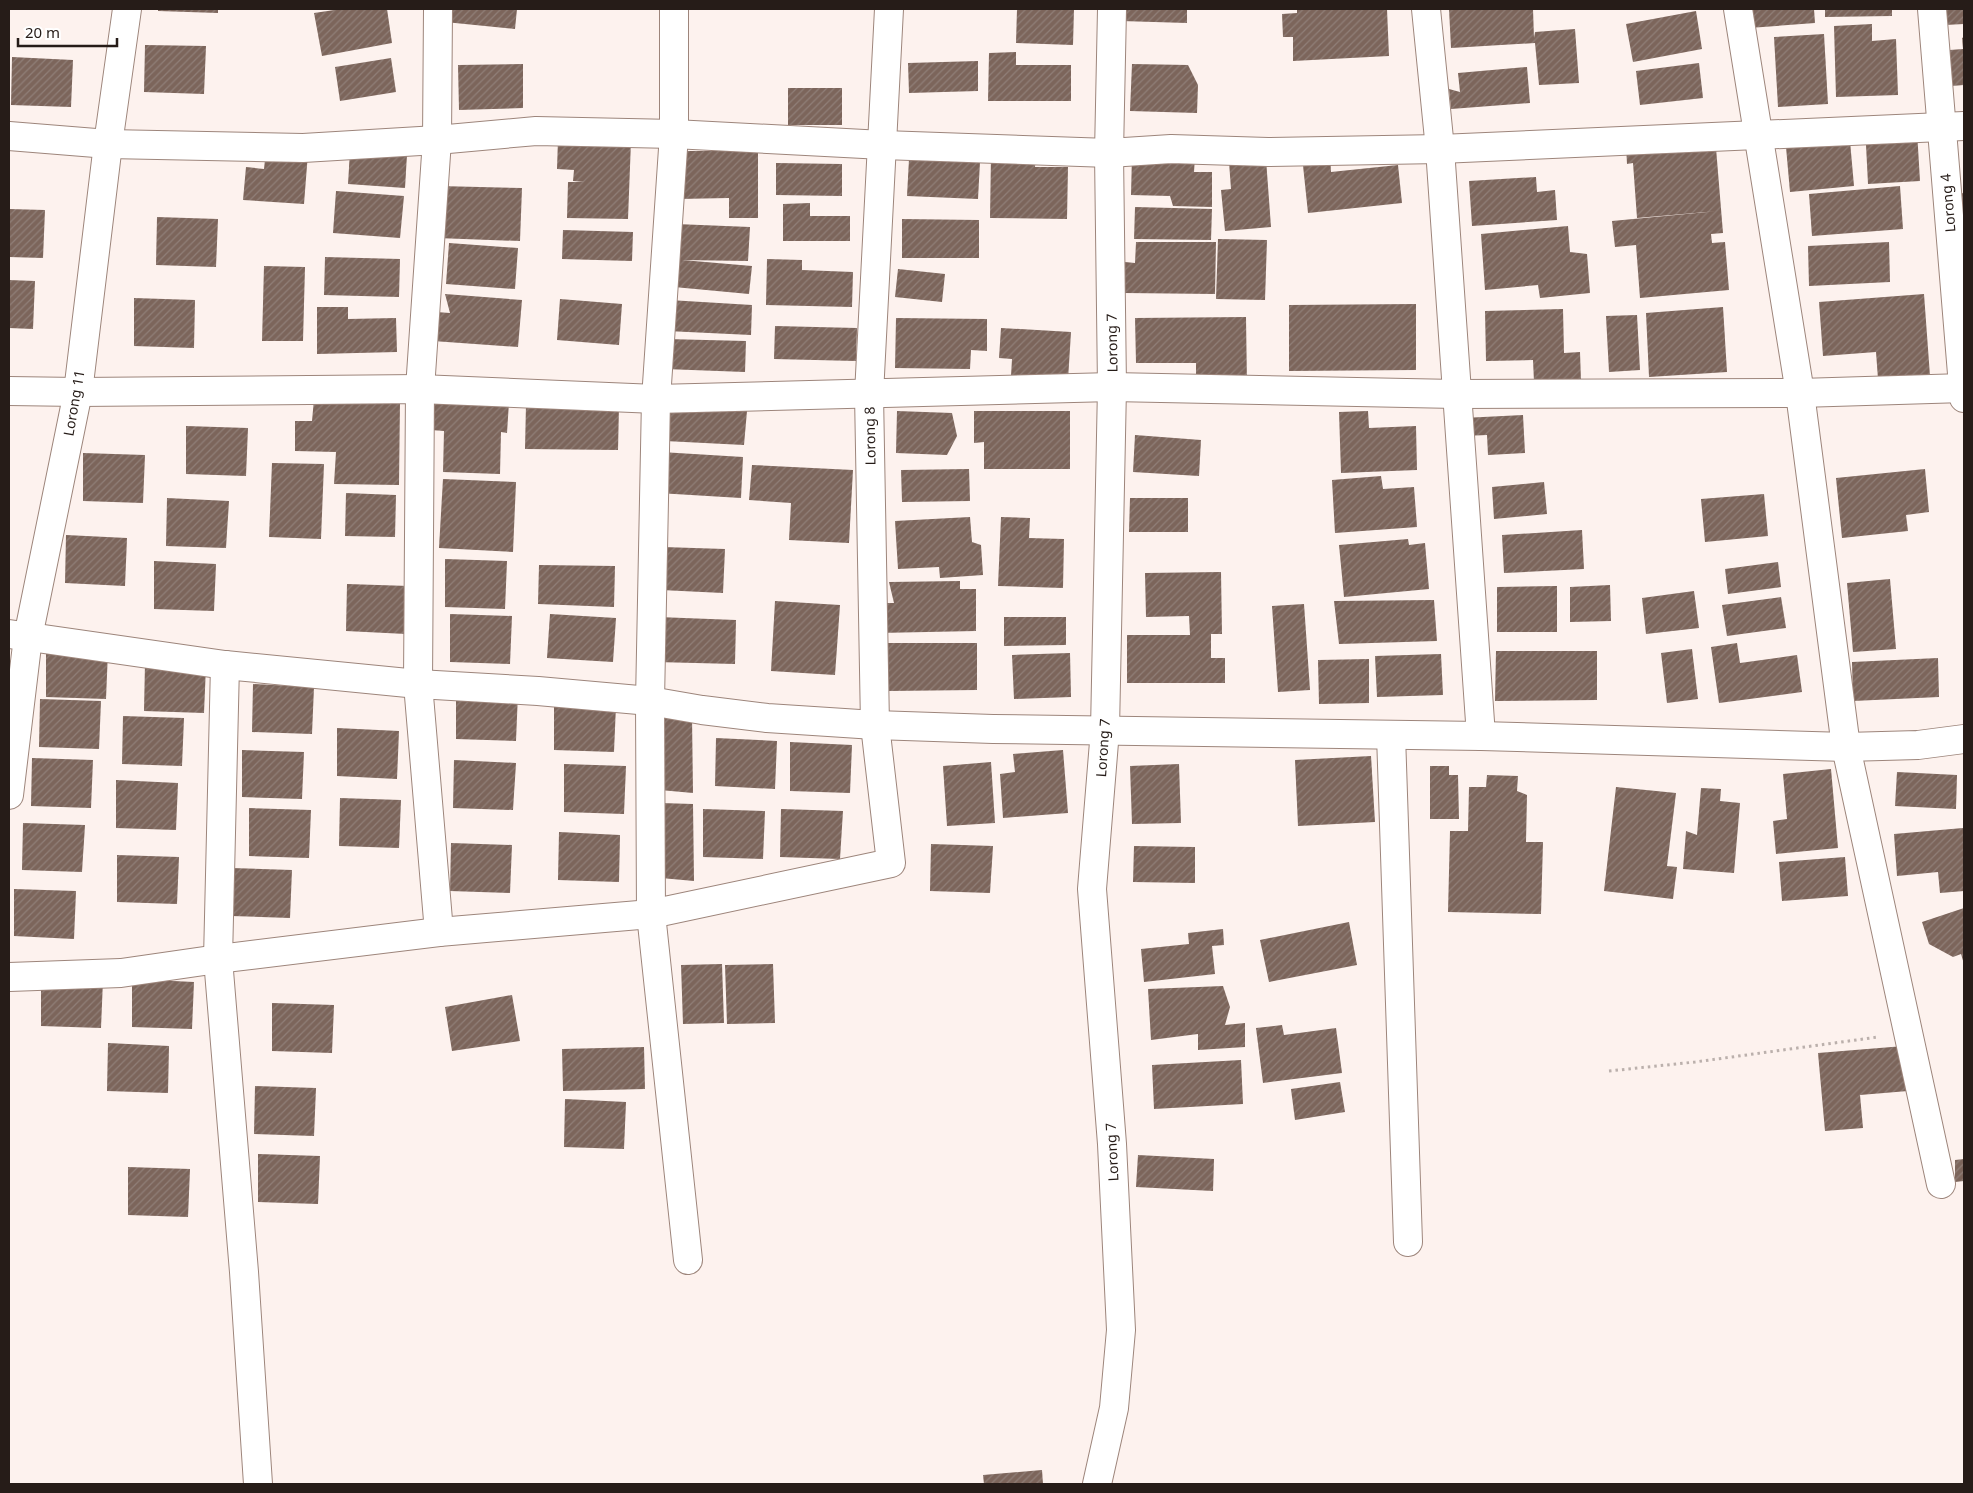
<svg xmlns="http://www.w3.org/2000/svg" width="1973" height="1493" font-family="'Noto Sans',sans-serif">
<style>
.building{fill:url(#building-hatch)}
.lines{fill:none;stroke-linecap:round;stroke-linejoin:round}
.minor-casing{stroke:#9d857b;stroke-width:30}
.path{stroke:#bbb0ac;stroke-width:3;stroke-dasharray:2.5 4;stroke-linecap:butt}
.minor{stroke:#fff;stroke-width:28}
.labels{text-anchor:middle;stroke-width:4.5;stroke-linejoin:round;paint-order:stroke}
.street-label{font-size:14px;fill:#261c18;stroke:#fff}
</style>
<defs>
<pattern id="building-hatch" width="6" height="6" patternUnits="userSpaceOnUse" patternTransform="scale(1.25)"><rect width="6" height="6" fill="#7c655b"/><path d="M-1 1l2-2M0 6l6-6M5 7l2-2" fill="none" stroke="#907f78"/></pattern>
</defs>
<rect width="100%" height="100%" fill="#fdf2ee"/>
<g class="building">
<polygon points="158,9 218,9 218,13 158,11"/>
<polygon points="341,9 387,9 392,43 322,56 314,13"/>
<polygon points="447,9 517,9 515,29 445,22"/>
<polygon points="1017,9 1074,9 1073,45 1016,43"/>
<polygon points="1121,9 1187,9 1187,23 1121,21"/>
<polygon points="1297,9 1387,9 1389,56 1293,61 1293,37 1283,37 1282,14 1297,13"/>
<polygon points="1449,9 1533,9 1534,38 1535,32 1575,29 1579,83 1539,85 1535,43 1451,48"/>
<polygon points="1748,9 1814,9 1815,23 1749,28"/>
<polygon points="1825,9 1892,9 1892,16 1825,17"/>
<polygon points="1944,9 1964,9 1964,24 1945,25"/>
<polygon points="1696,11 1702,49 1633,62 1626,24"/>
<polygon points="1872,24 1872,41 1896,39 1898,95 1836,97 1834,26"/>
<polygon points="1824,34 1828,104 1778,107 1774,37"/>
<polygon points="1964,37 1964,85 1939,87 1936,51 1963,49 1962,38"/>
<polygon points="145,45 206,46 204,94 144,92"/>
<polygon points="1016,52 1016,65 1071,65 1071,101 988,101 989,53"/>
<polygon points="12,57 73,60 71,107 11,105"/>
<polygon points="391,58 396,92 340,101 335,67"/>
<polygon points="978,61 978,91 909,93 908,63"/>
<polygon points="1699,63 1703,98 1640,105 1636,71"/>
<polygon points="523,64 523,108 459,110 458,65"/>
<polygon points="1132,64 1188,65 1198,85 1197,113 1130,111"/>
<polygon points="1527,67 1530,103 1451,109 1449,89 1460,92 1458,73"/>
<rect x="788" y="88" width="54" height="37"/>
<polygon points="1917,131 1920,181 1868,184 1866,145 1878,144 1877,134"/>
<polygon points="558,139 631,141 628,219 567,218 568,182 584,182 573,181 574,170 557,169"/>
<polygon points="1850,141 1854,186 1790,192 1786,147"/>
<polygon points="1626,145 1716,148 1723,233 1711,234 1712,243 1725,242 1729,290 1640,298 1636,245 1615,247 1612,221 1718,211 1637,218 1633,163 1627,164"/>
<polygon points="266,150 308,153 304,204 243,200 246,167 264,169"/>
<polygon points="350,151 407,155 405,188 348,184"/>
<polygon points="679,151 758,151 758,218 729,218 729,198 679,199"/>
<polygon points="1330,153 1331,172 1398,165 1402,203 1308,213 1302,156"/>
<polygon points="991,155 1036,155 1035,167 1068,167 1067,219 990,218"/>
<polygon points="1132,155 1195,157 1194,172 1212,172 1212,207 1173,206 1170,196 1131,195"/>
<polygon points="909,159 980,162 978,199 907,196"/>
<polygon points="1266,159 1271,227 1225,231 1221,190 1231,189 1229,162"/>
<polygon points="776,163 842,164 842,196 776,195"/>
<polygon points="1536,177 1537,192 1555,190 1557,220 1472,226 1469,181"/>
<polygon points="439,186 522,188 520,241 437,238"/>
<polygon points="1900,186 1903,229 1812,236 1809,194"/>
<polygon points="336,191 404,196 400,238 333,233"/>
<polygon points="1964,193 1964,231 1960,232 1957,194"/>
<polygon points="810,203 810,216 850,216 850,241 783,241 783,204"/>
<polygon points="1135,207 1212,209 1211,240 1134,239"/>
<polygon points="9,209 45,210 43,258 9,257"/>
<polygon points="157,217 218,219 216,267 156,265"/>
<polygon points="902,219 979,220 979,258 902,258"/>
<polygon points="676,224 750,227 748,261 682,260 752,266 749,294 674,287"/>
<polygon points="1568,226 1570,252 1587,254 1590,293 1540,298 1538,285 1485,290 1481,234"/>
<polygon points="563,230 633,232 632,261 562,259"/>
<polygon points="1218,239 1267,240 1265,300 1216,299"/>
<polygon points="1136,242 1216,242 1215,294 1124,293 1125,262 1135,263"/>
<polygon points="1889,242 1890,282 1809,286 1808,246"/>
<polygon points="449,243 518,248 515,289 446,284"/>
<polygon points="325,257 400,259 399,297 324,295"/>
<polygon points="767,259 802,260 802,270 853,272 852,307 766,305"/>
<polygon points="264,266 305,267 303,341 262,341"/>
<polygon points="898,269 945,274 942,302 895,297"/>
<polygon points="9,280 35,281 33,329 9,328"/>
<polygon points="445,294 522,300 518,347 433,341 436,312 450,313"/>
<polygon points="1924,294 1930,376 1878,379 1876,352 1823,356 1819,302"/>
<polygon points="134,298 195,300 194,348 134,346"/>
<polygon points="560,299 622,304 619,345 557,340"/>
<polygon points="669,300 752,305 751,335 667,331"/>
<polygon points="1416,304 1416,370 1289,371 1289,305"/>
<polygon points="317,307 348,307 348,319 396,318 397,352 317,354"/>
<polygon points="1723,307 1727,372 1649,377 1646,313"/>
<polygon points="1563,309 1564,353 1580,352 1581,381 1534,382 1533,360 1486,361 1485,311"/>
<polygon points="1637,315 1640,370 1609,372 1606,316"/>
<polygon points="1246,317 1247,385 1196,386 1196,363 1136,363 1135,318"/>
<polygon points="896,318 987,319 987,351 971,350 970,369 895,368"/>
<polygon points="775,326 857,328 856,361 774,359"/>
<polygon points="1001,328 1071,332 1068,380 1011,376 1012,359 999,358"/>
<polygon points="666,339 746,341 745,372 665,369"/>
<polygon points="433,398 509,402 507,433 501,432 500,474 443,472 444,431 431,430"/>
<polygon points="314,399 400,401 399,485 334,484 336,452 295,451 295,421 312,421"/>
<polygon points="526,404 619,406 618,450 525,449"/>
<polygon points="667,407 747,411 744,445 665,441"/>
<polygon points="897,411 952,413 957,436 947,455 896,453"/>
<polygon points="974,411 1070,411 1070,469 984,469 984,442 974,443"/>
<polygon points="1368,411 1369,428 1416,426 1417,470 1341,473 1339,412"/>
<polygon points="1523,415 1525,453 1488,455 1487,435 1464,436 1463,418"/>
<polygon points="186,426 248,428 246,476 186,474"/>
<polygon points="1135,435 1201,440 1199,476 1133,472"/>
<polygon points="661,452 743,457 741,498 658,493"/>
<polygon points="83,453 145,455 143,503 83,501"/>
<polygon points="272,463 324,464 321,539 269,537"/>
<polygon points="752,465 853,470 849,543 789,540 791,503 749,500"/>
<polygon points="969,469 970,501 902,502 901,470"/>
<polygon points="1925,469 1929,512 1906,515 1908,531 1842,538 1836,478"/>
<polygon points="1381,476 1383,489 1414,487 1417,527 1335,533 1332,480"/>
<polygon points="443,479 516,482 513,552 439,548"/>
<polygon points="1544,482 1547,514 1494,519 1492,487"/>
<polygon points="346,493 396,495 395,537 345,536"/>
<polygon points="1764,494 1768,536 1705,542 1701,499"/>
<polygon points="167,498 229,501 226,548 166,546"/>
<polygon points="1130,498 1188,498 1188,532 1129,532"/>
<polygon points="970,517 972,542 981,545 983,575 940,578 939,567 898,569 895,521"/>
<polygon points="1001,517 1030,518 1029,538 1064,539 1063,588 998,586"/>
<polygon points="1582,530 1584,569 1504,573 1502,535"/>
<polygon points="66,535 127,538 125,586 65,583"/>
<polygon points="1408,539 1409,545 1425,543 1429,589 1344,597 1339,545"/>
<polygon points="663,547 725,549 723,593 661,590"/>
<polygon points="445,559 507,561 505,609 445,607"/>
<polygon points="154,561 216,564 214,611 154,609"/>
<polygon points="1778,562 1781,587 1728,594 1725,569"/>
<polygon points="539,565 615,566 614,607 538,604"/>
<polygon points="1221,572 1222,634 1211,634 1211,658 1225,658 1225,683 1127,683 1127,635 1190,635 1189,616 1146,617 1145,573"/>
<polygon points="1890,579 1896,649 1853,652 1847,583"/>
<polygon points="960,581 960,589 976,589 976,631 878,633 878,603 894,603 889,582"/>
<polygon points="347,584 409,586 406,634 346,631"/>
<polygon points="1610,585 1611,621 1570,622 1570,587"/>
<polygon points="1557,586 1557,632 1497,632 1497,587"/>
<polygon points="1694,591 1699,628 1646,634 1642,598"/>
<polygon points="1781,597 1786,628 1727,636 1722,605"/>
<polygon points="1434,600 1437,641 1339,644 1334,601"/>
<polygon points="775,601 840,605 835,675 771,671"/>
<polygon points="1304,604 1310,690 1278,692 1272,606"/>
<polygon points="450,614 512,616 510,664 450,662"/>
<polygon points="550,614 616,618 613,662 547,658"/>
<polygon points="658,617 736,620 735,664 656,662"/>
<polygon points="1004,617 1066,617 1066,645 1004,646"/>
<polygon points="887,643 977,643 977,690 888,691"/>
<polygon points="1737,643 1740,663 1797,655 1802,692 1719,703 1711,647"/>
<polygon points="46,649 108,651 106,699 46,697"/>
<polygon points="1692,649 1698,699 1667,703 1661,653"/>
<polygon points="1496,651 1597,651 1597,700 1495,701"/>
<polygon points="1070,653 1071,697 1014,699 1012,655"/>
<polygon points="1441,654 1443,695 1377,697 1375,656"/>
<polygon points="1938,658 1939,697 1853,701 1852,662"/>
<polygon points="1369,659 1369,703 1319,704 1318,660"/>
<polygon points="145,663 206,666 204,713 144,711"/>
<polygon points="253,684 314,687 312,734 252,732"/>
<polygon points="456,691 518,693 516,741 456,739"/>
<polygon points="40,699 101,701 99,749 39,747"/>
<polygon points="554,702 616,705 614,752 554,750"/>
<polygon points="660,714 692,716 693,793 660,790"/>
<polygon points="123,716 184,718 182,766 122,764"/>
<polygon points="337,728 399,731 397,779 337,776"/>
<polygon points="716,738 777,741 775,789 715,786"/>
<polygon points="790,742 852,745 850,793 790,791"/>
<polygon points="242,750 304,752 302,799 242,797"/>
<polygon points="1063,750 1068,813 1003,818 1000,774 1015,772 1013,754"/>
<polygon points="1371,756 1375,822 1298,826 1295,760"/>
<polygon points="32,758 93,760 91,808 31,806"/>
<polygon points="454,760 516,763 513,810 453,808"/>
<polygon points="991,762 995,823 947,826 943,766"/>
<polygon points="564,764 626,766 624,814 564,812"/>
<polygon points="1179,764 1181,823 1132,824 1130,766"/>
<polygon points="1430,766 1449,766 1449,775 1458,775 1459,819 1430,819"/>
<polygon points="1831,769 1838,848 1776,854 1773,821 1787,819 1783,774"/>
<polygon points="1897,772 1957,775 1956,809 1895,806"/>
<polygon points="1487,775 1518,776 1517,791 1527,795 1526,842 1543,842 1541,914 1448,912 1450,831 1468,831 1469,787 1486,787"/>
<polygon points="116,780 178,783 176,830 116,828"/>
<polygon points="1616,787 1676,793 1667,866 1677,867 1673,899 1604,891"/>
<polygon points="1701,788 1721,789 1720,801 1740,803 1734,873 1683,869 1686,831 1697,835"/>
<polygon points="340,798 401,800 399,848 339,846"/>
<polygon points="661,803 693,804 694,881 661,878"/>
<polygon points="249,808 311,810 309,858 249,856"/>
<polygon points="703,809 765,811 763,859 703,857"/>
<polygon points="781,809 843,811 840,859 780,857"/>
<polygon points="23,823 85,825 82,872 22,870"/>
<polygon points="1963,828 1964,891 1940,893 1938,872 1897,876 1894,834"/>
<polygon points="559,832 620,835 619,882 558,880"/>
<polygon points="451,843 512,845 510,893 450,891"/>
<polygon points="931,844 993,846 990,893 930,891"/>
<polygon points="1134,846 1195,847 1195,883 1133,882"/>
<polygon points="117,855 179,857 177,904 117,902"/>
<polygon points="1845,857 1848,896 1782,901 1779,862"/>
<polygon points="231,868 292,870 290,918 231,916"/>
<polygon points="14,889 76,891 74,939 14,936"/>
<polygon points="1964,908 1964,964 1961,954 1953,957 1929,944 1922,922"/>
<polygon points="1349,922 1357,965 1269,982 1260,940"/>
<polygon points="1223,929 1224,945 1212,946 1215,974 1144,982 1141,949 1189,944 1188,933"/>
<polygon points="722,964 724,1023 683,1024 681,965"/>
<polygon points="773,964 775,1023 727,1024 725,965"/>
<polygon points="41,978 103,980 101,1028 41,1026"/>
<polygon points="132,979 194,982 192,1029 132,1027"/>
<polygon points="1223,986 1230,1007 1225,1025 1245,1023 1245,1047 1198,1050 1198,1034 1151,1040 1148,989"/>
<polygon points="512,995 520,1041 452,1051 445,1007"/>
<polygon points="272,1003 334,1005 332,1053 272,1051"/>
<polygon points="1282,1025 1284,1035 1336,1028 1342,1073 1263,1083 1256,1028"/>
<polygon points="108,1043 169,1046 168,1093 107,1091"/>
<polygon points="1904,1046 1908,1091 1860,1095 1863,1128 1825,1131 1818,1053"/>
<polygon points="644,1047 645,1089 563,1091 562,1049"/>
<polygon points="1241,1060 1243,1104 1154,1109 1152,1065"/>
<polygon points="1340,1082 1345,1112 1295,1120 1291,1089"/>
<polygon points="255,1086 316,1088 314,1136 254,1134"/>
<polygon points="565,1099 626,1102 624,1149 564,1147"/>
<polygon points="258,1154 320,1156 318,1204 258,1202"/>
<polygon points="1138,1155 1214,1159 1213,1191 1136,1187"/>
<polygon points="1964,1159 1964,1181 1955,1182 1955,1160"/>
<polygon points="128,1167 190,1169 188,1217 128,1215"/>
<polygon points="1042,1470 1043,1484 984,1484 983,1475"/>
</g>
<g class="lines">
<defs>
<g id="minor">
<polyline points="438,9 437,140 420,389 418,684 439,932"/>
<polyline points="674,9 674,134 656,399 650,701 651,914 688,1260"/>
<polyline points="1426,9 1440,149 1481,736"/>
<polyline points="1738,9 1800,393 1846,747 1941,1184"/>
<polyline points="1932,9 1964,398"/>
<polyline points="9,136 108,144 303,148 437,140 536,131 674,134 883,145 1109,153 1171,149 1268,152 1440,149 1964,126"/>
<polyline points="9,391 78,392 420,389 656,399 1112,387 1456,394 1800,393 1964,388"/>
<polyline points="9,634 225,665 418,684 538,691 650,701 702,710 767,718 875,725 993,729 1481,736 1846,747 1918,745 1964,739"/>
<polyline points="225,665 218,959 244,1272 258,1484"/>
<polyline points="1391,735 1408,1242"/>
<polyline points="9,795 28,637 78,392 108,144 127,9"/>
<polyline points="9,977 121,973 218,959 439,932 651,914 891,863 875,725 869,394 889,9"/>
<polyline points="1097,1484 1114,1408 1121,1330 1112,1144 1092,889 1105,730 1112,387 1109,153 1112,9"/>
</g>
</defs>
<use href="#minor" class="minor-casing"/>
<polyline class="path" points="1609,1071 1695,1062 1878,1037"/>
<use href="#minor" class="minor"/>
</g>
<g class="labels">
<g class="street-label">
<text transform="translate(1948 203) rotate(-95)" y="5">Lorong 4</text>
<text transform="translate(1112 343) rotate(-91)" y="5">Lorong 7</text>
<text transform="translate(74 403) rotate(-80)" y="5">Lorong 11</text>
<text transform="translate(870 436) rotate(-91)" y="5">Lorong 8</text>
<text transform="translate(1103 748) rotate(-86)" y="5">Lorong 7</text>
<text transform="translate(1112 1152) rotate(-93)" y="5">Lorong 7</text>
</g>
</g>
<rect width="1973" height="1493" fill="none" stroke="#261c18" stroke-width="20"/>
<path d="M18 38v8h99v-8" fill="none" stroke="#261c18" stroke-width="2.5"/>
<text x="25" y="38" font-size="15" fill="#261c18" stroke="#ffffff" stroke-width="4" paint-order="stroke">20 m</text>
</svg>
